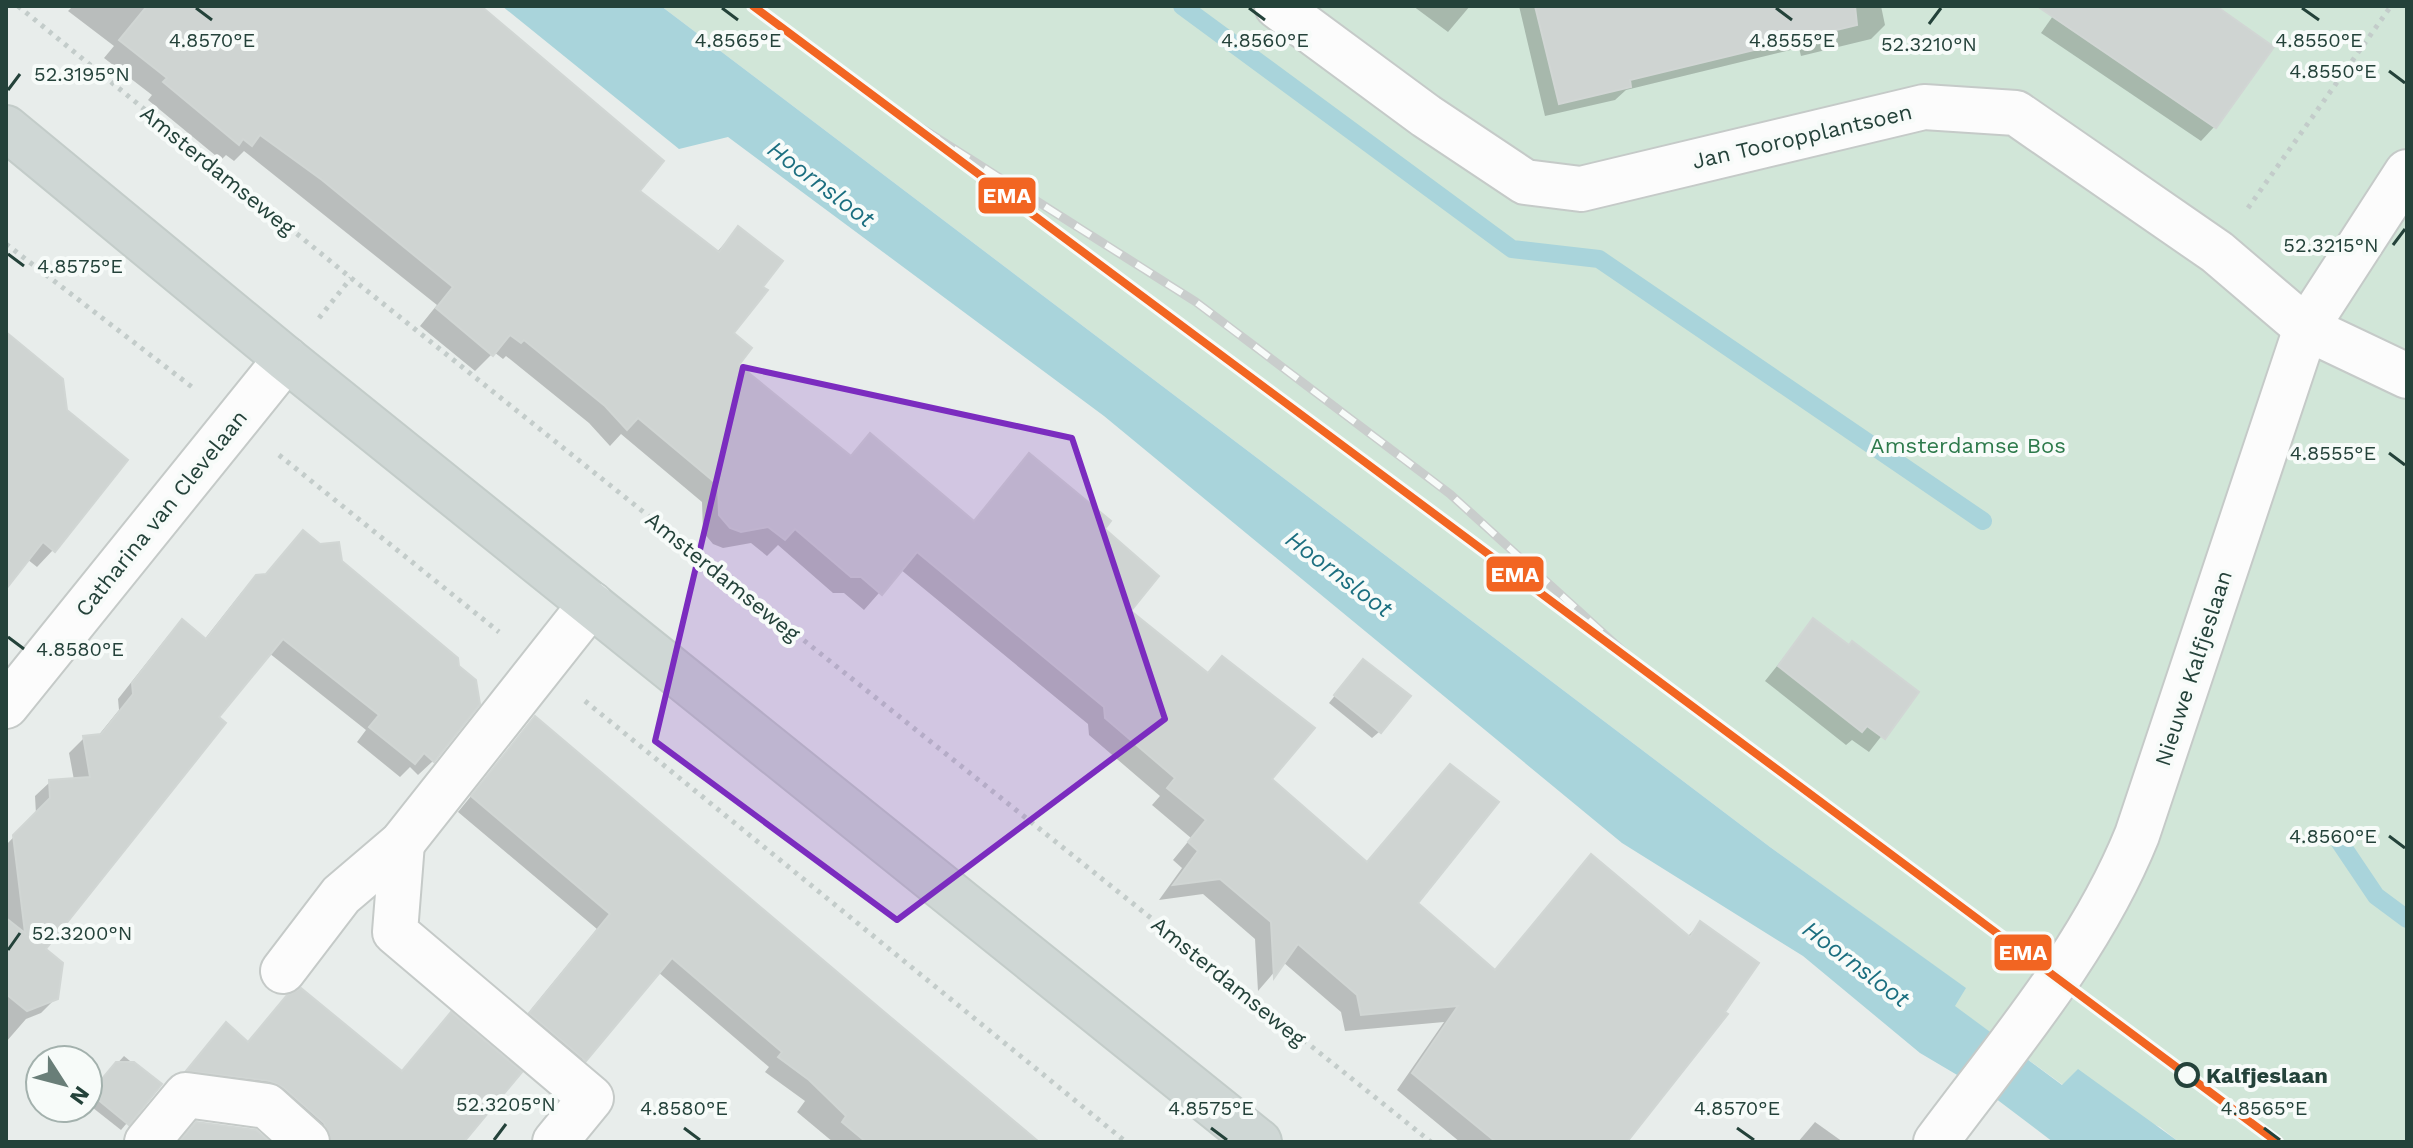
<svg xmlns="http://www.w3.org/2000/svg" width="2413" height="1148" font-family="'Work Sans',sans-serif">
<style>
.green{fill:#d1e6d8}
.water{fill:#a9d4db}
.shadow{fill:#0003}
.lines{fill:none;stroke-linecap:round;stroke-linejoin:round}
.stream{stroke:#a9d4db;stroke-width:18}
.building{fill:#cfd4d2;stroke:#d1d6d4;stroke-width:2}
.minor-casing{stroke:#c5cac8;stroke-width:48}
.major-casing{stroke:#c3ccc9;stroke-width:48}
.path{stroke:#c3ccca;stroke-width:5;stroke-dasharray:4 6;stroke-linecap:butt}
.minor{stroke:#fcfcfc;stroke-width:44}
.major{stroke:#cfd7d5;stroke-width:44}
.rail-casing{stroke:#c9cdcc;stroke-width:9}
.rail{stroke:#f7fbf9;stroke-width:6;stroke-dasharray:18;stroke-linecap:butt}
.tram-1-casing{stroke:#f7fbf9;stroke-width:14}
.tram-1{stroke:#f26522;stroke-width:8}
.marked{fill:#7b2cbf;fill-opacity:0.2;stroke:#7b2cbf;stroke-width:6;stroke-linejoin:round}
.ticks{fill:none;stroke:#24423a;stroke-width:3}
.stop-dot{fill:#f7fbf9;stroke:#24423a;stroke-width:4}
.labels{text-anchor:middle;stroke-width:8;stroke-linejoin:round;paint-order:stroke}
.street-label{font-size:22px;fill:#24423a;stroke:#f7fbf9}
.park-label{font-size:22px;fill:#2d7a4b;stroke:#f7fbf9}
.stop-label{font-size:22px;font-weight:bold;fill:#24423a;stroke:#f7fbf9;text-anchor:start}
.water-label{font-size:24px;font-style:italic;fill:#1c6f80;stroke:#f7fbf9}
.ticks-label{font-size:20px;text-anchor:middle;fill:#24423a;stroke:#f7fbf9;stroke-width:8;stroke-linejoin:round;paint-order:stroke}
.line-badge{stroke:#f7fbf9;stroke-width:3}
.badge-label{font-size:22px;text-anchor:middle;font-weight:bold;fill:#fff}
</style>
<rect width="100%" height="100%" fill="#e8edeb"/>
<polygon class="green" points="661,6 2407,6 2407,1142 2179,1142 2160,1127 2063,1085 1954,1006 1965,988 1770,847"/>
<polygon class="water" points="502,6 661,6 1770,847 1966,988 1955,1006 2062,1085 2078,1069 2179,1142 2053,1142 1991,1095 1920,1053 1803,956 1622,843 1104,416 728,137 679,149"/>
<g class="shadow">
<polygon points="73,6 483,6 481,8 637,191 716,253 738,229 731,334 736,365 849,457 870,436 973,522 1030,456 1102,529 1128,612 1206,674 1222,658 1270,779 1493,972 1591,857 1687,937 1700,924 1627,1142 1460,1142 1397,1090 1444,1022 1345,1031 1341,1012 1283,962 1258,991 1255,939 1203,894 1159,900 1182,868 1173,860 1191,838 1152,805 1160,796 1089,735 1088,724 900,569 864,610 844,593 833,593 778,545 767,556 751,543 723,548 713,544 703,532 702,502 621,434 610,446 589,423 506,356 503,359 494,352 475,371 420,326 437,305 244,151 234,161 226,155 221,160 148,100 152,95 104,58 114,46 68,11"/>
<polygon points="1413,6 1470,6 1448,32"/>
<polygon points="1519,6 1881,6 1885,25 1871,39 1801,56 1799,48 1626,90 1615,100 1545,116"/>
<polygon points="2060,6 2189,6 2215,126 2201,141 2041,33"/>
<polygon points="6,336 53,550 37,567 27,559 6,586"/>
<polygon points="303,533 340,562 433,761 418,775 410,767 400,777 357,742 366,730 269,653 217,717 43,950 56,998 41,1013 26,1019 6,1042 6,845 36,814 35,796 50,782 74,780 69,753 84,738 98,736 119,710 118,699 168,636 182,622 204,640 242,592 257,577 264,577"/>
<polygon points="1813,621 1916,692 1869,752 1852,740 1846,745 1765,681"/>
<polygon points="1356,669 1379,732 1372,738 1329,703"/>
<polygon points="535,718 1036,1142 833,1142 797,1112 805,1101 765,1072 769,1067 658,972 570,1074 516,1028 597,929 458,812"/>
<polygon points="213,1038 247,1044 462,1142 312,1142 175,1084"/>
<polygon points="124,1056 159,1085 121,1130 88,1104 88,1096"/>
<polygon points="1815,1122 1843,1142 1798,1142"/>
</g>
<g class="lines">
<g class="stream">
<polyline points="1182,6 1512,249 1599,259 1983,521"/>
<polyline points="2337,838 2376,896 2407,919"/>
</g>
</g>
<g class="building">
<polygon points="147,6 481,6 664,161 640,191 719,252 738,226 783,261 763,287 768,290 734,333 752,348 739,365 851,456 870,433 974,521 1029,453 1111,521 1105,529 1159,576 1131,611 1208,673 1222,656 1315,728 1272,779 1367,862 1450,764 1499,802 1418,903 1495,970 1591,854 1690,937 1700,921 1759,963 1725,1012 1728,1014 1627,1142 1496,1142 1412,1073 1458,1006 1361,1015 1357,995 1298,944 1274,978 1271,922 1220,879 1173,885 1198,851 1188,842 1206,820 1167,788 1175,778 1105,718 1104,707 917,552 882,595 861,577 851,577 795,529 785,540 768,527 741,532 730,528 719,515 718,485 638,418 627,430 605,406 524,340 521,343 510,335 493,356 436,308 453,287 322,180 260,135 252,146 243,139 239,145 163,82 167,78 119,40"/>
<polygon points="1535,6 1855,6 1857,25 1630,80 1631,87 1559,104"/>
<polygon points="2037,6 2216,6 2274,47 2216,128"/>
<polygon points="6,332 63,379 67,410 128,460 55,552 43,542 6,589"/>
<polygon points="303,530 320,544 339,542 342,561 458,658 459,666 476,680 480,704 434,762 424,753 415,764 369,727 379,715 283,639 219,717 226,723 46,949 63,963 58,999 27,1011 6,994 6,918 25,933 13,835 50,798 49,780 90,777 83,736 101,734 133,694 132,683 182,619 206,639 256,575 266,574"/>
<polygon points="1813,618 1849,645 1852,641 1919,692 1885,739 1867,726 1862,732 1778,666"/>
<polygon points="1363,659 1411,696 1381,733 1334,695"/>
<polygon points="535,716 882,1010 1039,1142 866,1142 842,1122 846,1116 809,1080 778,1057 782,1052 672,958 586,1061 529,1013 610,914 471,796"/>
<polygon points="301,988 402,1071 451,1012 522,1072 464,1142 331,1142 324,1123 283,1087 270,1081 186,1071 226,1022 248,1042 287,995"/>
<polygon points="116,1062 134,1062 162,1084 129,1125 90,1093"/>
<polygon points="196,1122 256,1130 270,1142 179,1142"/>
</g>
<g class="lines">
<defs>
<g id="minor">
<polyline points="1277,6 1426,116 1525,182 1581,189 1924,107 2016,113 2217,252 2306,328 2407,376"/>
<polyline points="6,706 286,359"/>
<polyline points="402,843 395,932 591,1098 555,1142"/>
<polyline points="283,971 341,895 402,843 591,604"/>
<polyline points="147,1142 186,1095 267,1106 307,1142"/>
<path d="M1936 1142C2009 1044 2091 949 2137 835L2306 328 2407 172"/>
</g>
<polyline id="major" points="6,128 286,359 1259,1142"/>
</defs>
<use href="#minor" class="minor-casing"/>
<use href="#major" class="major-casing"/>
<g class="path">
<polyline points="18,6 351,278 1431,1142"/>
<polyline points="2248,208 2391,6"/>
<polyline points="6,244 192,387"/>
<polyline points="319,318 351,278"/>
<polyline points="279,455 499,632"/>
<polyline points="585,701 1126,1142"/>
</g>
<use href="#minor" class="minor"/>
<use href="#major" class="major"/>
<defs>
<polyline id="rail" points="893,110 1196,302 1450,494 1646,672"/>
</defs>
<use href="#rail" class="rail-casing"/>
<use href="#rail" class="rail"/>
<defs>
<polyline id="tram-1" points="753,6 2277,1142"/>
</defs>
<use href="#tram-1" class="tram-1-casing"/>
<use href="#tram-1" class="tram-1"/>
</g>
<path class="marked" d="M743 367 1072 438 1165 719 897 920 655 741Z"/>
<path class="ticks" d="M196 8 212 20M722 8 738 20M1249 8 1265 20M1776 8 1792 20M2302 8 2319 20M1929 24 1941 8M2389 71 2405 83M8 90 20 74M2393 245 2405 229M8 254 24 266M2389 453 2405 465M8 637 24 649M2389 836 2405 848M8 950 20 933M684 1128 700 1140M1211 1128 1227 1140M1737 1128 1754 1140M2264 1128 2280 1140M494 1140 506 1124"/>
<circle class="stop-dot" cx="2187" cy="1075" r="11"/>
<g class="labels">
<g class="street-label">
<text transform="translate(1802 136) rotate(-13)" y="8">Jan Tooropplantsoen</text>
<text transform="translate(218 170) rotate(39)" y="8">Amsterdamseweg</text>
<text transform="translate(161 513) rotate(-51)" y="8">Catharina van Clevelaan</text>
<text transform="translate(723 576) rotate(39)" y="8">Amsterdamseweg</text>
<text transform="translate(2193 668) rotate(-72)" y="8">Nieuwe Kalfjeslaan</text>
<text transform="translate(1229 981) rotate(39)" y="8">Amsterdamseweg</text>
</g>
<g class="park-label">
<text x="1968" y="453">Amsterdamse Bos</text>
</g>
<g class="stop-label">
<text x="2206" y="1083">Kalfjeslaan</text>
</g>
<g class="water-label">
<text transform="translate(821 184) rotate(37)" y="8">Hoornsloot</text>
<text transform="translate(1339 574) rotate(37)" y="8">Hoornsloot</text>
<text transform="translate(1856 964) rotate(37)" y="8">Hoornsloot</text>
</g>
</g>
<g class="ticks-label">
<text x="212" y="47">4.8570°E</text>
<text x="1265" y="47">4.8560°E</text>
<text x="1792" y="47">4.8555°E</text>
<text x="738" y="47">4.8565°E</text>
<text x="2319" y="47">4.8550°E</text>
<text x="1929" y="51">52.3210°N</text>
<text x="2333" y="78">4.8550°E</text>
<text x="82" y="81">52.3195°N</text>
<text x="2331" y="252">52.3215°N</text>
<text x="80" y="273">4.8575°E</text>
<text x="2333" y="460">4.8555°E</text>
<text x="80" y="656">4.8580°E</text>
<text x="2333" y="843">4.8560°E</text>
<text x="82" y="940">52.3200°N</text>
<text x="506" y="1111">52.3205°N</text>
<text x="684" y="1115">4.8580°E</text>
<text x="1211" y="1115">4.8575°E</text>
<text x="1737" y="1115">4.8570°E</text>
<text x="2264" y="1115">4.8565°E</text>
</g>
<g class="line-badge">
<rect x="977" y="176" width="60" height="39" rx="8" fill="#f26522"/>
<rect x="1485" y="555" width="60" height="38" rx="8" fill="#f26522"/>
<rect x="1993" y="933" width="60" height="39" rx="8" fill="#f26522"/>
</g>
<g class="badge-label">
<text x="1007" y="203">EMA</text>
<text x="1515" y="582">EMA</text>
<text x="2023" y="960">EMA</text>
</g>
<rect width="2413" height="1148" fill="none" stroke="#24423a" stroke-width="16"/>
<g transform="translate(64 1084) rotate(126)"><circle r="38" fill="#f7fbf9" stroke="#a3b1ad" stroke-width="2"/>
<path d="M0-6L14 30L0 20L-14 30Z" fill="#697e78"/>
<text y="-12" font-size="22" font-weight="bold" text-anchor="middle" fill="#24423a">N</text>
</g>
</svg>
